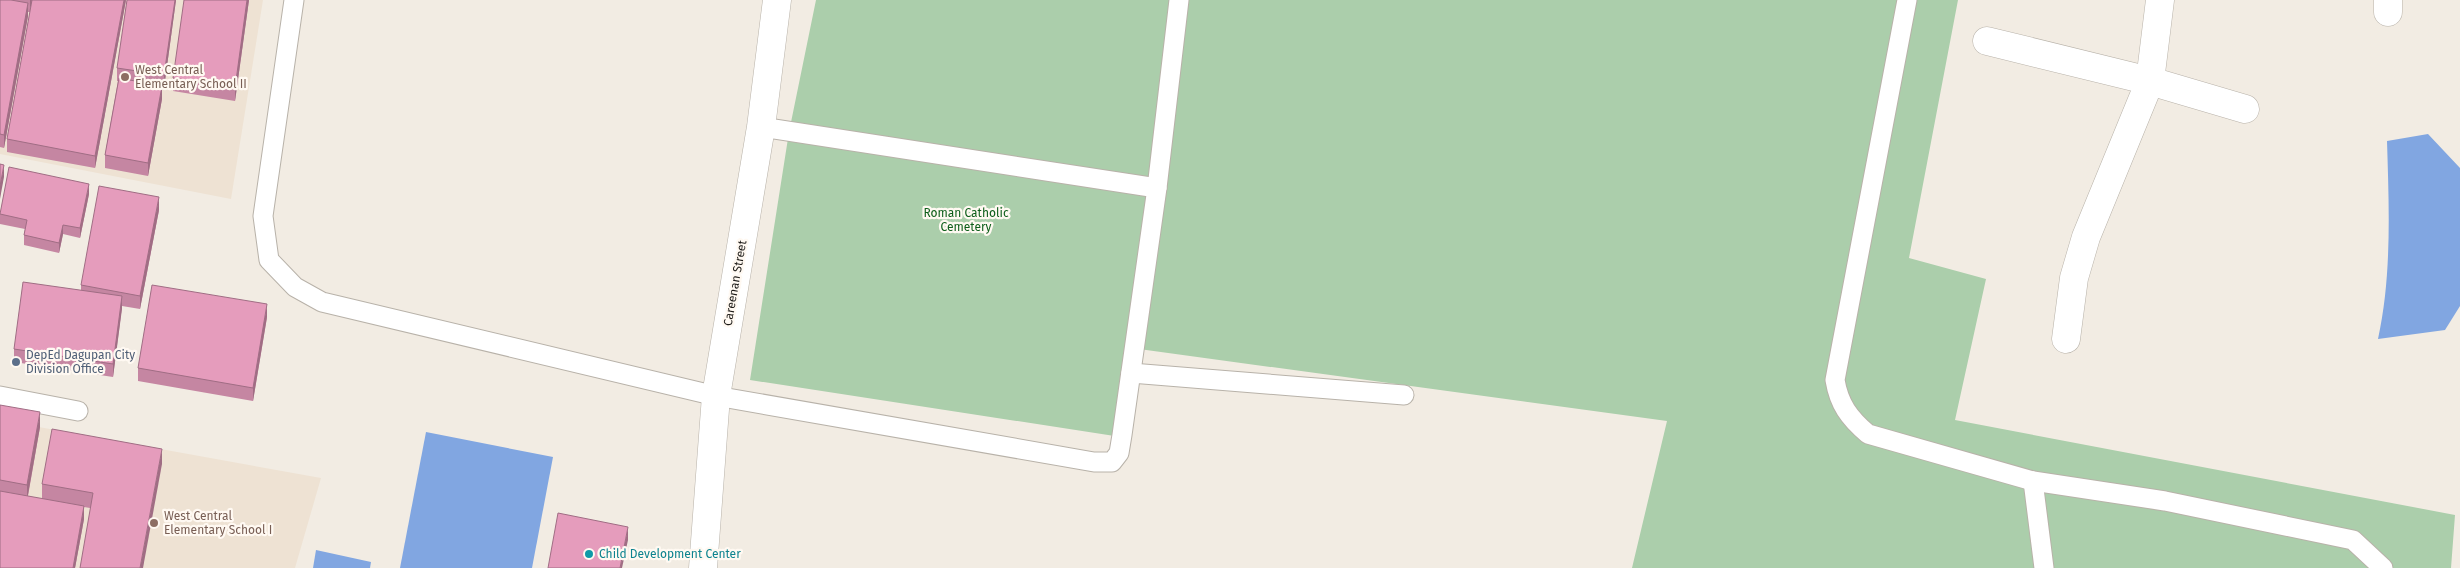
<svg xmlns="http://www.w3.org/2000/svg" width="2460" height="568" font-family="'Fira Sans',sans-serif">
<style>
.built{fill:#eee2d3}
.green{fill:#abceab}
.water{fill:#81a6e1}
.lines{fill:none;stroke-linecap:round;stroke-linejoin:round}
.service-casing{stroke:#b8b2a9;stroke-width:21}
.minor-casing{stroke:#b8b2a9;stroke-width:29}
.service{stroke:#fff;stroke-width:19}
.minor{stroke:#fff;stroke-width:28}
.wall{fill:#c586a2}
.shaded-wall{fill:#a06d84}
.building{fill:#e59cbc;stroke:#a06d84}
.education-dot{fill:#8d6e63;stroke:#fff9f2;stroke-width:2}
.service-dot{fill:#5c6f8a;stroke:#fff9f2;stroke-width:2}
.culture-dot{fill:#0f9aa8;stroke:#fff9f2;stroke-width:2}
.labels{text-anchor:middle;stroke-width:4.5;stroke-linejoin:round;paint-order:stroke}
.education-label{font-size:12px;fill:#785e54;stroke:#fff9f2;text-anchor:start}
.park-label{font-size:12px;fill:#0d5e1a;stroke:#fff9f2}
.street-label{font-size:12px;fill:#1c1a17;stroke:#fff9f2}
.service-label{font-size:12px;fill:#4e5e75;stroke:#fff9f2;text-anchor:start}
.culture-label{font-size:12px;fill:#0d838f;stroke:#fff9f2;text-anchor:start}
</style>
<rect width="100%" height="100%" fill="#f2ece3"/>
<g class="built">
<polygon points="0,0 263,0 231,199 0,154"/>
<polygon points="0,420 321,478 295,568 0,568"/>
</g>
<polygon class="green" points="816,0 1958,0 1909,258 1986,279 1955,420 2455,515 2451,568 1632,568 1667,421 1139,349 1121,437 750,380 789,132"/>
<g class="water">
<path d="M2428 134 2460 168V306L2445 330 2378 339C2392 275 2389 207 2387 141Z"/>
<polygon points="426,432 553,457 532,568 400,568"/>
<polygon points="316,550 371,562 370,568 313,568"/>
</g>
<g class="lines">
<defs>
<g id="service">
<polyline points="294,0 263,216 269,260 295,287 322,302 716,396 1094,462 1112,462 1119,453 1122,435 1157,188 1179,0"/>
<path d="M1907 0 1835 380C1839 404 1849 418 1868 434L2033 481 2165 501 2353 540 2383 568"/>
<polyline points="761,127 1157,188"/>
<polyline points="1131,373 1404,395"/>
<polyline points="0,396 78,411"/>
<polyline points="2033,481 2044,568"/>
</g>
<g id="minor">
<polyline points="2388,0 2388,12"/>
<polyline points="1987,41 2150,81 2245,109"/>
<polyline points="2066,339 2074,278 2086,237 2150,81 2160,0"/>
<polyline points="703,568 716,396 761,127 777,0"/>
</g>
</defs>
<use href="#service" class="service-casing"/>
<use href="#minor" class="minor-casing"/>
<use href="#service" class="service"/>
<use href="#minor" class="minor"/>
</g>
<g class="wall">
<polygon points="0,0 32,0 30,12 28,12 28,16 4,148 0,147"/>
<polygon points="126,0 95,168 7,152 7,139"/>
<polygon points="176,0 164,88 162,87 162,99 148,176 105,168 105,155 118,81 117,81 117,68"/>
<polygon points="249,0 235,101 173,91 173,78"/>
<polygon points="89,194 80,238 63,234 59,253 24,245 24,235 25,229 0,224 0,214"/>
<polygon points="159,210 140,309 122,306 113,377 14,362 14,349 81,290 81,285"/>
<polygon points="267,317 253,401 138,381 138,368"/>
<polygon points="0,405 40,427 28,496 42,499 42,484 162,464 90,508 84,507 84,519 75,568 0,568"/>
</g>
<g class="shaded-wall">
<polygon points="30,0 32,0 30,12"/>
<polygon points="124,0 126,0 95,168 95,156"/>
<polygon points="175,0 176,0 164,88 164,75"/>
<polygon points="247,0 249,0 235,101 235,88"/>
<polygon points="28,3 28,16 4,148 4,135"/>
<polygon points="162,86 162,99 148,176 148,163"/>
<polygon points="4,165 4,177 0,199 0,186"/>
<polygon points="89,184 89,194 80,238 80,228"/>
<polygon points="159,197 159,210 140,309 140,296"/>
<polygon points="63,225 63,234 59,253 59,243"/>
<polygon points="122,296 122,309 113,377 113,364"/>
<polygon points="267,304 267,317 253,401 253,388"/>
<polygon points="40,412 40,427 27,500 27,485"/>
<polygon points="162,449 162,464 143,568 140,568"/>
<polygon points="84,506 84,519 75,568 73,568"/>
<polygon points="628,527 628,540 622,568 620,568"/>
</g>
<g class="building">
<polygon points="0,0 11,0 28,3 4,135 0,134"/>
<polygon points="32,0 124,0 95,156 7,139"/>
<polygon points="127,0 175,0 164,75 117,68"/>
<polygon points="184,0 247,0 235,88 173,78"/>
<polygon points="119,78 162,86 148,163 105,155"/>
<polygon points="0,164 4,165 0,186"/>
<polygon points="9,167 89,184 80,228 63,225 59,243 24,235 27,220 0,214"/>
<polygon points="99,186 159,197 140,296 81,285"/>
<polygon points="23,282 122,296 113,364 14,349"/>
<polygon points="152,285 267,304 253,388 138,368"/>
<polygon points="0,405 40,412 27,485 0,480"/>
<polygon points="52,429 162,449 140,568 80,568 93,493 42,484"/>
<polygon points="0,491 84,506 73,568 0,568"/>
<polygon points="558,513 628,527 620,568 548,568"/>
</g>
<g class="education-dot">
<circle cx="125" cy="77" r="5"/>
<circle cx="154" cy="523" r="5"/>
</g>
<circle class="service-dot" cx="16" cy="362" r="5"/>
<circle class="culture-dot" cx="589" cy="554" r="5"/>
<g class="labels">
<g class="education-label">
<text x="135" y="74">West Central<tspan x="135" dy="14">Elementary School II</tspan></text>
<text x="164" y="520">West Central<tspan x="164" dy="14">Elementary School I</tspan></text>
</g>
<g class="park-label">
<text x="966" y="217">Roman Catholic<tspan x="966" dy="14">Cemetery</tspan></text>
</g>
<g class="street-label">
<text transform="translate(735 283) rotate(-80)" y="4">Careenan Street</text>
</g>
<g class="service-label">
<text x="26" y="359">DepEd Dagupan City<tspan x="26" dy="14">Division Office</tspan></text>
</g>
<g class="culture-label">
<text x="599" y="558">Child Development Center</text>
</g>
</g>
</svg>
